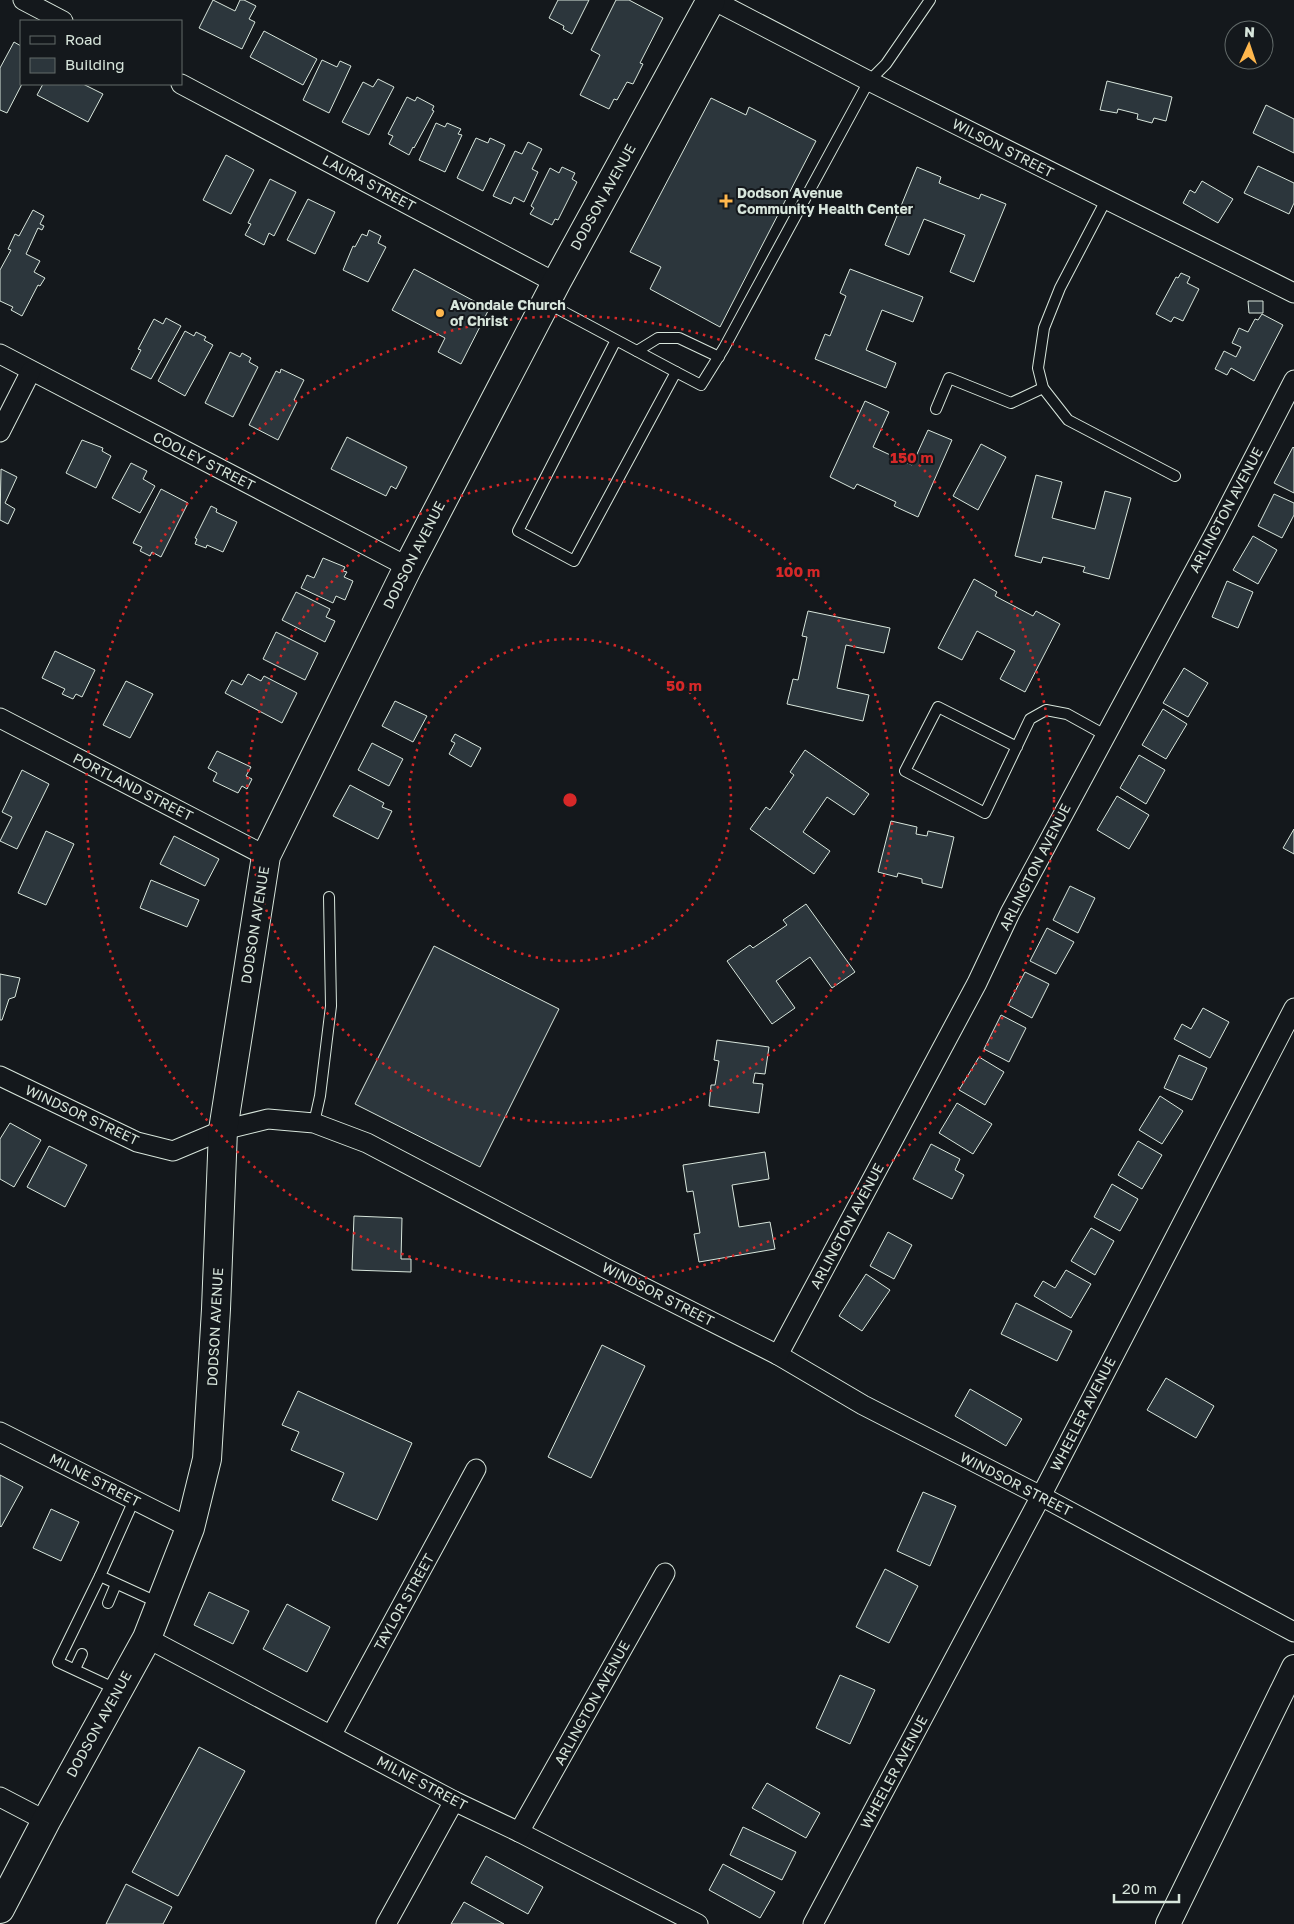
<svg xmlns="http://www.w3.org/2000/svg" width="1294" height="1924" font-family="'Golos Text',sans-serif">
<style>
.building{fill:#2c363c;stroke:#d8e6dc}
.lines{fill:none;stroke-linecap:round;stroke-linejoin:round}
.service-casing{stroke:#d8e6dc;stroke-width:12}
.minor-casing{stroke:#d8e6dc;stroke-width:21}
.tertiary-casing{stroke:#d8e6dc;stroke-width:26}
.secondary-casing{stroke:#d8e6dc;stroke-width:30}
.service{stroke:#14181c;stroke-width:10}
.minor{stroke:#14181c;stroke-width:19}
.tertiary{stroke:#14181c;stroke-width:24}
.secondary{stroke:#14181c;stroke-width:28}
.ring{fill:none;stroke:#d62828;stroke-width:2.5;stroke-dasharray:2.5 5}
.poi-dot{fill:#ffb74d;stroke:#14181c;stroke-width:2}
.labels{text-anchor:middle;stroke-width:4;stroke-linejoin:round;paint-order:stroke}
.street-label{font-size:14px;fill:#d8e6dc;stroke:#14181c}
.poi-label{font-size:14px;font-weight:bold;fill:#d8e6dc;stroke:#14181c;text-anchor:start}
.centre{fill:#d62828;stroke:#14181c;stroke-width:2.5}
.ring-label{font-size:15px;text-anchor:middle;font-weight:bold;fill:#d62828;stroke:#14181c;stroke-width:4;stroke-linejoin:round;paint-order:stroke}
</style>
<rect width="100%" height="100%" fill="#14181c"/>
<g class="building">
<polygon points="213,0 235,11 240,0 244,0 256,6 249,19 255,22 242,49 199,28"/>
<polygon points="558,0 589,0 572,34 563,29 564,26 549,18"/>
<polygon points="616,0 629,0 663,18 640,63 643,64 633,84 627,82 617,100 614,99 609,109 580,95 600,55 591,50"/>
<polygon points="264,31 317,59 303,85 250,57"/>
<polygon points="14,42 21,46 22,84 7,113 0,110 0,68"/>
<polygon points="322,60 337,67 340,61 351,66 329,113 303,100"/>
<polygon points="378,79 394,87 369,135 342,122 363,82 373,87"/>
<polygon points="1107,81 1172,97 1166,121 1154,118 1152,123 1137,119 1138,114 1118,109 1117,113 1100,110"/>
<polygon points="43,84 83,84 103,94 88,122 37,95"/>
<polygon points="407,97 415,101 417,97 434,106 432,110 434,111 414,148 413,147 409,155 389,144 393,136 388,134"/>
<polygon points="711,98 746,115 749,107 816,141 720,327 650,289 661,267 630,252"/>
<polygon points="1266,105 1294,119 1294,153 1253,133"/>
<polygon points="436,123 445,127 447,123 461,129 458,134 462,135 445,172 419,160"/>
<polygon points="476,138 488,143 490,138 505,145 483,191 457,178"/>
<polygon points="528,142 542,149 532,169 538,172 524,202 514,197 511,204 493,196 515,151 522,154"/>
<polygon points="226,155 254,170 231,214 203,200"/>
<polygon points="1258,166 1294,183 1294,203 1289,214 1244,193"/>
<polygon points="562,167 575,173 572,179 577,182 558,220 555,219 552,225 530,214 534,208 531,206 550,168 559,173"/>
<polygon points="917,167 941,177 939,183 979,199 981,194 1006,204 974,282 950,272 965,235 924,219 909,255 885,245"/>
<polygon points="270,179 296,192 274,236 269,233 264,245 245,235 251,224 248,223"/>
<polygon points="1202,181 1233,199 1218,223 1183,203 1190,190 1195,193"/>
<polygon points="308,199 335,212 315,254 287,240"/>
<polygon points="33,210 44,216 40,224 44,226 42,230 38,228 26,254 40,261 34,272 45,278 40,286 38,285 22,316 11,310 13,307 0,301 0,270 11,250 8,249 15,234 19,236"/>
<polygon points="369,230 381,236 378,243 386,247 368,282 343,270 353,246 355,247 362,234 367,236"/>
<polygon points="414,269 489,309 461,364 438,352 445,338 392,310"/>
<polygon points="850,269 923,297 913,322 882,310 866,350 896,363 886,388 815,359 825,334 830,336 846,296 840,293"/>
<polygon points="1181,273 1190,277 1187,283 1199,289 1183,321 1174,317 1171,322 1156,314 1176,277 1178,278"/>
<polygon points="1248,301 1263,301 1263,313 1249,313"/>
<polygon points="1262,314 1283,325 1254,381 1231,368 1227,375 1215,369 1224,351 1236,357 1241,347 1232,343 1239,328 1248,332 1255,319 1258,320"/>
<polygon points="166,318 181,326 151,379 131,369 141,350 138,349 154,319 163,324"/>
<polygon points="185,331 194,336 196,332 206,337 204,340 213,345 185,396 158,381"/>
<polygon points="230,352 240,357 242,353 251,358 249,362 258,367 233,417 205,403"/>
<polygon points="281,369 304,380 294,400 297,402 278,440 249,425 276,371 280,373"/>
<polygon points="865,401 889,412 873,447 912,465 928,430 952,440 918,517 894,506 896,502 857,484 854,489 830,477"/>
<polygon points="347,437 407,467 396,489 391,486 386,496 331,469"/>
<polygon points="82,440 103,448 102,451 111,456 96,488 66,473"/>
<polygon points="981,444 1006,457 978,510 953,496"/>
<polygon points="1293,447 1294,448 1294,493 1274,483"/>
<polygon points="131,463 147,471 143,479 155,486 140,513 112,498"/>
<polygon points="1,469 17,477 5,503 15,509 8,524 0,520"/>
<polygon points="1036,475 1062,482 1052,518 1095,529 1105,491 1131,498 1109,579 1083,572 1085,567 1043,557 1041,563 1015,556"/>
<polygon points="161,489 188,503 161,557 152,552 150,556 140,551 142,547 133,543"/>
<polygon points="1274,494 1294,503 1294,515 1282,538 1258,526"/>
<polygon points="211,506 217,509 216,512 237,522 223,552 207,545 206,548 195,544 197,539 195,538"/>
<polygon points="1253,536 1277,550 1258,584 1233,570"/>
<polygon points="323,558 345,567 343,571 347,572 344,577 353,581 345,600 336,596 333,603 301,588 307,575 314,578"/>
<polygon points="974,579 997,592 995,596 1033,616 1036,611 1060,624 1025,692 1000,679 1015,651 977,631 962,660 938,648"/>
<polygon points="1227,581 1253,592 1238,628 1212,617"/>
<polygon points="296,592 330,609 326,617 335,621 325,642 282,620"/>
<polygon points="808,611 890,628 884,653 846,645 837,688 869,695 863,721 787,704 793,679 798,680 807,637 802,636"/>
<polygon points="276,632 318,653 305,680 263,659"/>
<polygon points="55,651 95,670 82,697 76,694 73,699 62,694 65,689 42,678"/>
<polygon points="1184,668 1208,683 1188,717 1163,703"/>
<polygon points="248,674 261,681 264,676 297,693 282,723 225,693 232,680 242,685"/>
<polygon points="126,681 153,694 130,738 103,725"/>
<polygon points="395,701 427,716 413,742 382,726"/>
<polygon points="1163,709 1187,724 1166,759 1142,745"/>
<polygon points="455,734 481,748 471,767 449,754 455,743 451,741"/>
<polygon points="372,743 403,759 389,786 358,770"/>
<polygon points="805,750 869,794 854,815 827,797 803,832 830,851 814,874 750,829 766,807 770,810 794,775 790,772"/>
<polygon points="217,751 251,767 246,776 252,779 247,789 242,786 238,793 213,781 217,773 208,768"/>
<polygon points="1139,755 1165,770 1146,804 1120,788"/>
<polygon points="22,770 49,784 17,849 0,841 12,817 2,812"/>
<polygon points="350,785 384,803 382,807 392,811 378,839 333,816"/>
<polygon points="1117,796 1149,815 1129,849 1097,830"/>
<polygon points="891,821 917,827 916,834 927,836 928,831 954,837 942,888 922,883 922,879 898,873 897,877 878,872"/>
<polygon points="1294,829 1294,854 1283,848"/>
<polygon points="46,831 74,844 46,905 18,893"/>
<polygon points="174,836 219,859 205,886 160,864"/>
<polygon points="151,880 199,900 187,927 140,908"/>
<polygon points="1070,886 1095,898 1078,933 1053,920"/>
<polygon points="806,904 855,972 832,988 810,957 776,981 795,1008 772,1024 727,961 750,945 753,948 787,925 783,920"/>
<polygon points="1047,928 1074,942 1056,974 1030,961"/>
<polygon points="434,946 559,1009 480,1167 355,1104"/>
<polygon points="1025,972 1049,984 1032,1018 1008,1005"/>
<polygon points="0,974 20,978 15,997 9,999 2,1020 0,1020"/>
<polygon points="1203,1008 1229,1022 1210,1058 1174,1039 1182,1024 1191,1029"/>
<polygon points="1001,1015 1026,1028 1009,1062 984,1049"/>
<polygon points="717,1040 769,1047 765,1074 755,1073 753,1083 763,1084 759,1113 709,1106 711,1085 715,1085 719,1061 714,1060"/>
<polygon points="1179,1055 1207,1068 1192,1100 1164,1088"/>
<polygon points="979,1057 1004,1072 985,1105 959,1090"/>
<polygon points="1160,1096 1183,1111 1162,1144 1139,1130"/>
<polygon points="957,1103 992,1124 973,1154 939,1133"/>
<polygon points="10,1123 41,1140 14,1187 0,1179 0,1139"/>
<polygon points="1138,1141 1162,1155 1142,1189 1118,1175"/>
<polygon points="931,1144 960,1159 955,1170 964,1175 952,1199 913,1179"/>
<polygon points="49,1146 87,1165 65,1207 27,1187"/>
<polygon points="765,1152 769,1179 732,1185 739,1227 770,1222 775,1249 699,1262 694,1234 700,1233 693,1191 687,1192 683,1165"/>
<polygon points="1112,1184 1138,1199 1120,1231 1094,1217"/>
<polygon points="354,1216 402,1218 401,1259 411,1259 411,1272 352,1270"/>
<polygon points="1091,1228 1114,1241 1095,1275 1071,1261"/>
<polygon points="888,1232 912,1245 894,1279 870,1266"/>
<polygon points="1066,1270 1091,1284 1071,1318 1034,1296 1043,1281 1055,1288"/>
<polygon points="866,1274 890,1290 862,1331 839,1316"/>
<polygon points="1016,1303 1072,1331 1057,1361 1001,1334"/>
<polygon points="602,1345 645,1366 591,1478 548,1457"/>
<polygon points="1166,1378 1214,1406 1196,1438 1147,1410"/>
<polygon points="970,1389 1022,1419 1006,1446 955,1416"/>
<polygon points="298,1391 412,1443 377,1520 332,1500 344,1473 291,1450 299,1432 282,1425"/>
<polygon points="0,1475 23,1487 1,1527 0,1526"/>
<polygon points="923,1492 956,1506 930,1566 897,1551"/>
<polygon points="51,1509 79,1522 61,1561 33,1548"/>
<polygon points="885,1569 918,1586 889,1643 856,1627"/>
<polygon points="209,1592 249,1611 233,1644 194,1625"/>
<polygon points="287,1604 330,1627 307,1672 263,1649"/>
<polygon points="840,1675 875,1690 850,1744 816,1728"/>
<polygon points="199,1747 245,1771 178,1896 132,1872"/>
<polygon points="767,1783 820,1813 806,1838 752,1808"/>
<polygon points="743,1827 796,1852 782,1880 730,1855"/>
<polygon points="486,1856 543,1887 528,1914 471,1883"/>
<polygon points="723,1864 775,1892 760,1918 709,1890"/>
<polygon points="126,1884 172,1907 163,1924 106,1924"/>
<polygon points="464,1902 504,1924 451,1924"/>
</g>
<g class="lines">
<defs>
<g id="service">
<polyline points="1106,200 1060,288 1044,328 1038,368 1043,388 1068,420 1175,476"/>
<path d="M547 303C590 326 633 349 676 372L574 561 518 531 616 340"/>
<polyline points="637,351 658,338 679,338 719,357"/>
<polyline points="676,372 701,385 724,348 869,81 886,64 930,0"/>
<polyline points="936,409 949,378 1011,403 1043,388"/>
<polyline points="1017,747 938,707 905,771 985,813 1030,719 1046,710 1067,714 1105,735"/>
<polyline points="314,1123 320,1096 331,1006 329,897"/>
<polyline points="134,1500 100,1576 159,1603"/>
<polyline points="100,1576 58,1662 118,1690"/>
<polyline points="108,1603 116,1584"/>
<polyline points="75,1669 82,1654"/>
</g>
<g id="minor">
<polyline points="23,0 63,21"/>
<polyline points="713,0 869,81 1294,293"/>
<polyline points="181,84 556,283"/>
<polyline points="0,354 408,567"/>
<polyline points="0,432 31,371"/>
<polyline points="0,718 266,856"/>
<polyline points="0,1076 137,1142 173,1151 223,1130 268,1119 314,1123 367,1143 607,1269 778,1355 863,1405 1041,1496 1294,1632"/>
<polyline points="778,1355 977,983 1010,913 1216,531 1294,380"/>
<polyline points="0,1432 190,1528"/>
<polyline points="147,1638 454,1801 519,1832 698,1924"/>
<polyline points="332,1734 476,1469"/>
<polyline points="0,1797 46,1821"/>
<polyline points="519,1832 665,1573"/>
<polyline points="386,1924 454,1801"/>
<polyline points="813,1924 1041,1496 1294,1008"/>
</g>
<polyline id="tertiary" points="1168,1924 1294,1667"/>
<polyline id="secondary" points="0,1909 46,1821 147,1638 190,1528 207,1459 216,1309 223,1130 266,856 408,567 556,283 711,0"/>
</defs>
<use href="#service" class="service-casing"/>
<use href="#minor" class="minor-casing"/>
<use href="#tertiary" class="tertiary-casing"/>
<use href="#secondary" class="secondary-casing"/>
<use href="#service" class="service"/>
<use href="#minor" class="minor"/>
<use href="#tertiary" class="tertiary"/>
<use href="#secondary" class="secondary"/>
</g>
<g class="ring">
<circle cx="570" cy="800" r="161"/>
<circle cx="570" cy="800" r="323"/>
<circle cx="570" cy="800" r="484"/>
</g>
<g class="poi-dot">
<path d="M723.5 193.5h5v5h5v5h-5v5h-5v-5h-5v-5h5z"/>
<circle cx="440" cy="313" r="5"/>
</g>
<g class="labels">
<g class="street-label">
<text transform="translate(1003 148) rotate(27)" y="5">WILSON STREET</text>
<text transform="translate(369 183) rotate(28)" y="5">LAURA STREET</text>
<text transform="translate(603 197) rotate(-61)" y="5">DODSON AVENUE</text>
<text transform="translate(204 461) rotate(27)" y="5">COOLEY STREET</text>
<text transform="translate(1226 510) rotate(-62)" y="5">ARLINGTON AVENUE</text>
<text transform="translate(414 555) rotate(-63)" y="5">DODSON AVENUE</text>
<text transform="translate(133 787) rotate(27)" y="5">PORTLAND STREET</text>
<text transform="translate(1035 867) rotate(-63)" y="5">ARLINGTON AVENUE</text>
<text transform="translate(255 925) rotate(-81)" y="5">DODSON AVENUE</text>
<text transform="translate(82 1115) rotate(25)" y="5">WINDSOR STREET</text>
<text transform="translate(847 1226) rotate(-62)" y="5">ARLINGTON AVENUE</text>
<text transform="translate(658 1294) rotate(27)" y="5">WINDSOR STREET</text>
<text transform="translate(215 1327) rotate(-87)" y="5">DODSON AVENUE</text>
<text transform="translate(1083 1414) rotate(-63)" y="5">WHEELER AVENUE</text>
<text transform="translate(95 1480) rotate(27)" y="5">MILNE STREET</text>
<text transform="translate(1016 1484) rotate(27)" y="5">WINDSOR STREET</text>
<text transform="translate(404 1602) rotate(-61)" y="5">TAYLOR STREET</text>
<text transform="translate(592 1703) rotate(-61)" y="5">ARLINGTON AVENUE</text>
<text transform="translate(99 1724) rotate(-61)" y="5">DODSON AVENUE</text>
<text transform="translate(894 1772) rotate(-62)" y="5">WHEELER AVENUE</text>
<text transform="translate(422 1783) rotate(28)" y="5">MILNE STREET</text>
</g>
<g class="poi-label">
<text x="737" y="198">Dodson Avenue<tspan x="737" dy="16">Community Health Center</tspan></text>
<text x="450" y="310">Avondale Church<tspan x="450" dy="16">of Christ</tspan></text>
</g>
</g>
<circle cx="570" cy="800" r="8" class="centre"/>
<g class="ring-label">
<text x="912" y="463">150 m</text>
<text x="798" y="577">100 m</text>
<text x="684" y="691">50 m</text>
</g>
<rect x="20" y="20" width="162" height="65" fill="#14181c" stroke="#626a69"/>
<rect x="30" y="36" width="25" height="8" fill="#14181c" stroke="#626a69"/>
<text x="65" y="45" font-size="15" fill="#d8e6dc">Road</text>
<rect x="30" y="58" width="25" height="15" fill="#2c363c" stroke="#626a69"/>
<text x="65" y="70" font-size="15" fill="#d8e6dc">Building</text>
<g transform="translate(1249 45) rotate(3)"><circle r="24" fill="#14181c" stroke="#626a69"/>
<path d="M0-4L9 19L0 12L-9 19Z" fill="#ffb74d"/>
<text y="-8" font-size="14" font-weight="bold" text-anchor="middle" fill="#d8e6dc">N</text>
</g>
<path d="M1114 1894v8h65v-8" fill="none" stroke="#d8e6dc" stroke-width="2.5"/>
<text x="1122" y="1894" font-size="15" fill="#d8e6dc" stroke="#14181c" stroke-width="4" paint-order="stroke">20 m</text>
</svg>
